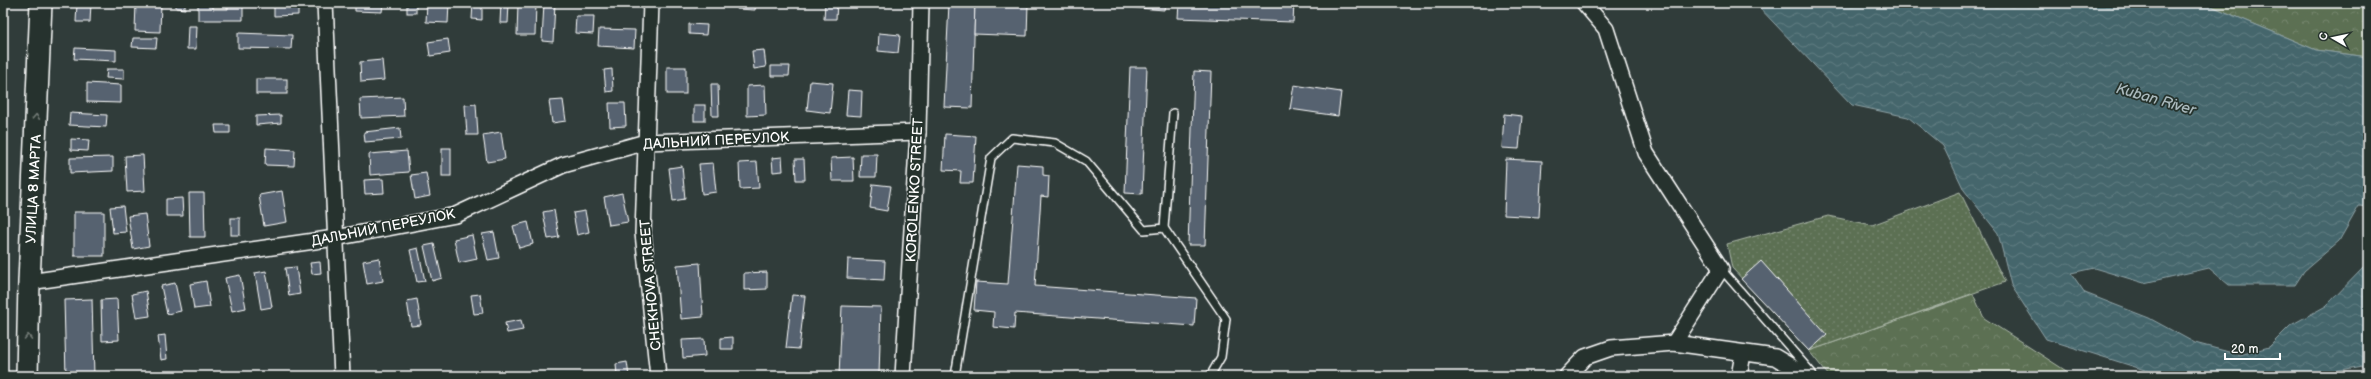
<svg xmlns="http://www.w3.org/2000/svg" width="2371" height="379" font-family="'Balsamiq Sans',sans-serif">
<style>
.forest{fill:url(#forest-crowns);stroke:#adb8a9}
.park{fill:url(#park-dots);stroke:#adb8a9}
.water{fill:url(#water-waves);stroke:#8fa3a7}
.building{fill:#566270;stroke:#fff}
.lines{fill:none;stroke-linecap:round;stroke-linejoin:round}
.lane-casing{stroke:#fff;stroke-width:10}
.street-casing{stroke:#fff;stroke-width:18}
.secondary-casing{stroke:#fff;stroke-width:24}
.lane{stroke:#26332d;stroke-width:7}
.street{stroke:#26332d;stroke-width:15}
.secondary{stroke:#26332d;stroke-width:21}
.oneway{stroke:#727a76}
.labels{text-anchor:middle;stroke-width:3.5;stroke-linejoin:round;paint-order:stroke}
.street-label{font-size:14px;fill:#fff;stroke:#26332d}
.water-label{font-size:15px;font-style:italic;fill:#abbabd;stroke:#26332d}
</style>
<defs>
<pattern id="forest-crowns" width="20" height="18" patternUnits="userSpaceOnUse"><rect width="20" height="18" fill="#5b7053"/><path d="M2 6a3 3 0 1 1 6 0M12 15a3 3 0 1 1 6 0" fill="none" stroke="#74856d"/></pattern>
<pattern id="park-dots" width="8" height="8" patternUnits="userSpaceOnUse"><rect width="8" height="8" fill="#5b7053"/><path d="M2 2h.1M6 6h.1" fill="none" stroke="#74856d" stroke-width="1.8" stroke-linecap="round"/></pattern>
<pattern id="water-waves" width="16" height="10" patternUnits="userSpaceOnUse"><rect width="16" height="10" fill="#45666c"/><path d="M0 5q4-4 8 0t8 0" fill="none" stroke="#617d82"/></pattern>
</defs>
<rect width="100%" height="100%" fill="#303c3a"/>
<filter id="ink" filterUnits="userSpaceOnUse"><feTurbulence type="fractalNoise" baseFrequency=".025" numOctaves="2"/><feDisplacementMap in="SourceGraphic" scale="8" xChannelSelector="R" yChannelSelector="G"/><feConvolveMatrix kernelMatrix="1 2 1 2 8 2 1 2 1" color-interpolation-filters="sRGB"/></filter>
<g filter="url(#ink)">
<g class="forest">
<polygon points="2204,3 2368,3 2368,57 2316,50"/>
<polygon points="1973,294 1984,318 2074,376 1829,376 1809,351"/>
</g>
<polygon class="park" points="1960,192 2005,282 1809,351 1732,268 1727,244 1828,216 1872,225"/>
<polygon class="water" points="1755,3 2204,3 2316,50 2368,57 2368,207 2359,206 2339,241 2304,271 2295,285 2229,285 2209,268 2144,283 2094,268 2071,273 2085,293 2149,318 2195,343 2240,355 2269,347 2291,325 2326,306 2368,263 2368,365 2319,374 2325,376 2164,376 2046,339 2011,285 1998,233 1964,190 1943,146 1908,117 1852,105"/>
<g class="building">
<polygon points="77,3 91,3 90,22 76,22"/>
<polygon points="136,3 161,3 160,32 135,31"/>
<polygon points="176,3 185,3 185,9 176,8"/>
<polygon points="198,3 213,3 213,9 228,9 228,3 243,3 243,20 198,20"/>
<polygon points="355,3 383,3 382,12 355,11"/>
<rect x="407" y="3" width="9" height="10"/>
<polygon points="427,3 449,3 448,23 426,22"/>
<polygon points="473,3 482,3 482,20 472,19"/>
<polygon points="501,3 509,3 508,23 500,23"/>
<polygon points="518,3 536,3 535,35 517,35"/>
<polygon points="544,3 555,3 553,42 542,41"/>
<polygon points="664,3 686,3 686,7 664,6"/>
<polygon points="703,3 721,3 721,6 703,5"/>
<polygon points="737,3 756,3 755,10 737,9"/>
<polygon points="787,3 801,3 801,6 787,5"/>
<polygon points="825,3 837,3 836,19 824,19"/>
<polygon points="864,3 880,3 880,7 863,7"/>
<polygon points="949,3 975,3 972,108 944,107"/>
<polygon points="975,3 1028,3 1027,36 974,34"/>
<polygon points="1038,3 1083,3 1083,7"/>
<polygon points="1115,3 1165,3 1164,10 1114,6"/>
<polygon points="1179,3 1294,3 1293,22 1178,18"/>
<polygon points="274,5 298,5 298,15 274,16"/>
<polygon points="576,16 594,16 593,34 575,33"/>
<polygon points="689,24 707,25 706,35 689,34"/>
<polygon points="188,26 197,26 196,49 187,49"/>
<polygon points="599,29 635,30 634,48 598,46"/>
<polygon points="238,33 292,35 291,49 238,48"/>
<polygon points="879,33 900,35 898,53 878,51"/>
<polygon points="133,38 157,38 156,48 132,47"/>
<polygon points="448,39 450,53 430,56 428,42"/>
<polygon points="75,48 116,50 116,61 74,59"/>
<polygon points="764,50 766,67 754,69 752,51"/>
<polygon points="382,60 384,80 361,82 360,62"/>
<polygon points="771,66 790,66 789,76 771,76"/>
<rect x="667" y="67" width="19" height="27"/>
<polygon points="1130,67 1147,67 1142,194 1125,193"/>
<polygon points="107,69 124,69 124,79 106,78"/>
<polygon points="612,69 613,91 606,92 604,70"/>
<polygon points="1194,71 1211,72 1205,245 1188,245"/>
<rect x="256" y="79" width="31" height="15"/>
<polygon points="810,81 833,83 830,113 807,110"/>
<polygon points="87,83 121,85 121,103 87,102"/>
<polygon points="711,84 718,84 719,116 712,116"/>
<polygon points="765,85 766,115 747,116 747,86"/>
<polygon points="1294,85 1341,92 1338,116 1290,109"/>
<polygon points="848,90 862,91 861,116 846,115"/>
<polygon points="403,97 404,116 361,118 360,99"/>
<polygon points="563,100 566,121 552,123 549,101"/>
<polygon points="609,103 625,103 626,126 610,127"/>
<polygon points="476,104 478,135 467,135 465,105"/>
<rect x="694" y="105" width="11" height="16"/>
<polygon points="70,113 107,115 106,127 69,125"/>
<polygon points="1504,114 1522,116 1519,149 1502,148"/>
<polygon points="281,115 281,123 256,125 256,116"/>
<polygon points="215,125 230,125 230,133 216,133"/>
<polygon points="400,128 401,139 365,142 364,132"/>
<polygon points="501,132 505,159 487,162 483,135"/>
<polygon points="945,134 976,136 973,183 960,183 961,171 943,170"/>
<polygon points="71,139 89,140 88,151 71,150"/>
<polygon points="266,148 295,150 294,166 265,165"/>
<rect x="442" y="148" width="9" height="28"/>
<polygon points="407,151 409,172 370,175 369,154"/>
<polygon points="861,154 877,154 876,177 860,177"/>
<polygon points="143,155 145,191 127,192 125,156"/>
<polygon points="113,157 113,171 70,173 70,158"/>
<polygon points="782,157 783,171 773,172 772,158"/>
<polygon points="853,157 854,181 832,181 831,158"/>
<polygon points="795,159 804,159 805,180 796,180"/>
<polygon points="1506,159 1542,161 1539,217 1504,215"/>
<polygon points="757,162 759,188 740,189 739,163"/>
<polygon points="713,163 716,192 702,194 699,164"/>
<polygon points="1017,164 1043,166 1043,175 1049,176 1048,197 1041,196 1035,286 1196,298 1194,326 1015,313 1014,329 993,327 994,312 974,310 976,282 1008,284"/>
<polygon points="682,166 685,199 673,201 669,168"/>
<polygon points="426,173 430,196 415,199 411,175"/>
<polygon points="383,179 384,193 365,194 364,180"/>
<polygon points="873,184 891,186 887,211 870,208"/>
<polygon points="282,191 287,222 264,226 259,195"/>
<polygon points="189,193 204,193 205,237 190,237"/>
<polygon points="622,193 628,222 609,225 604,197"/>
<polygon points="182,198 183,216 166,216 166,199"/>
<polygon points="123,206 126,232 113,233 110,207"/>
<polygon points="554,210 559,237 548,239 543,212"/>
<polygon points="585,211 589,232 577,235 573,213"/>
<rect x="74" y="212" width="30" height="44"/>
<polygon points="145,214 149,246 133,249 128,216"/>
<rect x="231" y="218" width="9" height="17"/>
<polygon points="528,222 533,244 519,248 513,226"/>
<polygon points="494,232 499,258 488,260 482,234"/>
<polygon points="472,235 477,259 459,263 454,239"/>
<polygon points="434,244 442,278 432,281 424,246"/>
<polygon points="418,248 425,281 417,282 410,250"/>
<polygon points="379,258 383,281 367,284 363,261"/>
<polygon points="848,259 885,261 884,280 847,278"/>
<polygon points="1761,261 1827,335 1809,351 1741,279"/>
<polygon points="320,262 321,273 312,274 310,263"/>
<polygon points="700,263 703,317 681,319 677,265"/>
<polygon points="296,267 300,294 289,296 285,268"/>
<polygon points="266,271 272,307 261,309 255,273"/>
<polygon points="767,272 767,289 744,290 744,273"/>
<polygon points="240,275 246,308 232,311 225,278"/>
<polygon points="206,281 210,307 194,309 190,284"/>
<polygon points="175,283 181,311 167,314 161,286"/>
<polygon points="146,291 150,316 136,318 132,294"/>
<polygon points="480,294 483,313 474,314 471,295"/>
<polygon points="792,295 805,296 799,349 786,348"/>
<polygon points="92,299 94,376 66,376 64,300"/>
<polygon points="117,299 119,340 102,341 101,300"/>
<polygon points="417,299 421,325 411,326 407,301"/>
<polygon points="842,306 881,307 879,376 839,376"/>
<polygon points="521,320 523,330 507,333 505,323"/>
<polygon points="165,335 167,359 161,360 158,336"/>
<polygon points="733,337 733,349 721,349 721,338"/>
<polygon points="704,339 705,356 683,358 682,340"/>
<polygon points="627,362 629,376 617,376 616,364"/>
<polygon points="227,371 228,376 211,376 211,375"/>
</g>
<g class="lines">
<defs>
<g id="lane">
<polyline points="1164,228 1226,319 1221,357 1210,376"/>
<polyline points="1721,269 1812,373"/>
<polyline points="955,376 991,158 1012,138 1055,143 1086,161 1144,230 1164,228 1173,113"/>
</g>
<g id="street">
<polyline points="325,3 342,376"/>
<polyline points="651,3 643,233 658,376"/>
<polyline points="1584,3 1606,29 1646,153 1721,269 1674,343"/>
<polyline points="29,282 335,238 456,215 563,165 646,142 918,132"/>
<polyline points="903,376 918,132 921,3"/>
<polyline points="1567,376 1585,357 1611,348 1674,343 1775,357 1807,376"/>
<polyline points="1739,376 1743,354"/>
</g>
<polyline id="secondary" points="27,376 29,282 41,3"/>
</defs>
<use href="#lane" class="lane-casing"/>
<use href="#street" class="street-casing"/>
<use href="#secondary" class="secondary-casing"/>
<use href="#lane" class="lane"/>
<use href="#street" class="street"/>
<use href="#secondary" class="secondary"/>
</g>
<defs><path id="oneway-chevron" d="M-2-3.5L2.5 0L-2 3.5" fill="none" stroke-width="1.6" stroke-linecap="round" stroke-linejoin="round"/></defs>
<g class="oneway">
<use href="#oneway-chevron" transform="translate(36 117) rotate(-87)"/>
<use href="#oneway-chevron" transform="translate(28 337) rotate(-89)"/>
</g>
</g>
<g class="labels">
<g class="street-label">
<text transform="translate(716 140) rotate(-3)" y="5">ДАЛЬНИЙ ПЕРЕУЛОК</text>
<text transform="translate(33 189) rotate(-87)" y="5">УЛИЦА 8 МАРТА</text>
<text transform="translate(914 190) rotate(-87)" y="5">KOROLENKO STREET</text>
<text transform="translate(383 227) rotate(-11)" y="5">ДАЛЬНИЙ ПЕРЕУЛОК</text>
<text transform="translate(650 285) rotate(-95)" y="5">CHEKHOVA STREET</text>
</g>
<g class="water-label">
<text transform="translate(2156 99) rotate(16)" y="5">Kuban River</text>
</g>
</g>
<rect width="2371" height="379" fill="none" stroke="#26332d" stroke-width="16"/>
<rect x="8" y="8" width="2355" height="363" fill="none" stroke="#fff" stroke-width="1.5" filter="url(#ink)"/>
<g transform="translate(2333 38) rotate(279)" stroke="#26332d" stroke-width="3" paint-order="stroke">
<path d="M0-3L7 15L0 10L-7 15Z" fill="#ffffff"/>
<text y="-6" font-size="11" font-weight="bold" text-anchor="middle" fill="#ffffff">С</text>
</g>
<path d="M2225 353v6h55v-6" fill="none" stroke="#ffffff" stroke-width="2"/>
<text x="2231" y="353" font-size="12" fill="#ffffff" stroke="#26332d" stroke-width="3" paint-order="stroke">20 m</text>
</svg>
